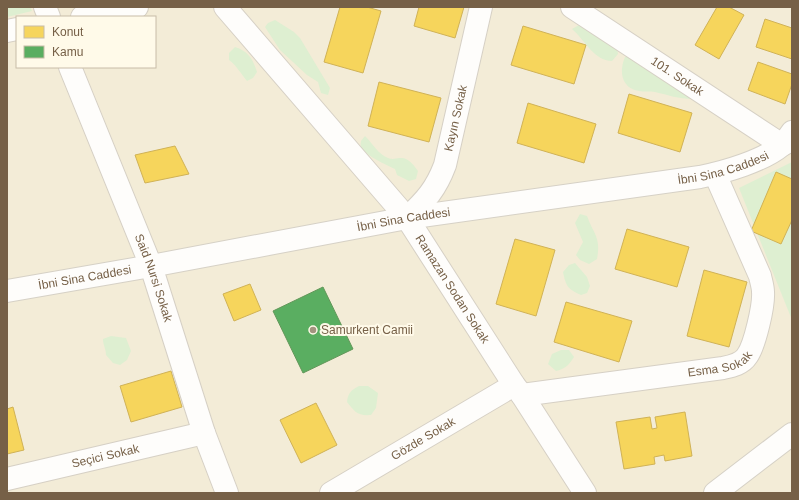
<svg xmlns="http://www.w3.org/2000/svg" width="799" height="500" font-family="Arial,sans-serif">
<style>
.residential{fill:#f3ecd7;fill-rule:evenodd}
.green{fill:#deefd1}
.homes{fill:#f6d55c;stroke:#d0b256}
.public{fill:#5aae61;stroke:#629759}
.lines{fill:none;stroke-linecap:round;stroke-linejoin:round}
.street-casing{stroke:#d6d0c5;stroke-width:24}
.secondary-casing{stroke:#d6d1c6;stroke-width:24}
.street{stroke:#fefdfb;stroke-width:22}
.secondary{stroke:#fefdfb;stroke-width:22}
.poi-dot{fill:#a3947f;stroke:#fffae9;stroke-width:1.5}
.labels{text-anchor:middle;stroke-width:4;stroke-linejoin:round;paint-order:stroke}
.street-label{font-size:12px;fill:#766047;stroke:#fffae9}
.poi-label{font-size:12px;fill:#766047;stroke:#fffae9;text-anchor:start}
</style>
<rect width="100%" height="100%" fill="#f7f4e7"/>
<path class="residential" d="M7 7H792V493H7ZM17 17H155V67H17Z"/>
<g class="green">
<polygon points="7,7 30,7 32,11 7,17"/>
<polygon points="275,20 294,32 300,38 330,88 328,95 321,93 318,82 307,75 280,50 265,27 268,23"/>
<path d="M579 25 617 47 618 54 612 61C594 61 585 40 572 29Z"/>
<path d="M235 47C248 51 253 59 257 72L253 78 247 81C241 74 237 66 229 60V53Z"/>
<path d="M633 55 691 90 692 99C679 99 668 95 655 92 650 91 644 92 639 91 621 88 619 71 625 57Z"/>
<path d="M365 136C373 144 378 154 388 158 394 160 395 158 400 158 408 157 414 165 418 171L416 179 409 181 397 175 395 169C387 165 364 155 361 147 360 145 361 143 361 141Z"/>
<polygon points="792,162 792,320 739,188"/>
<path d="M580 214 587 216C594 235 601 237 597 259L589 264 580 260 576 255 583 242 575 223Z"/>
<path d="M575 263 587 277 590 286 587 293 581 295C568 289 566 287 563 272L569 265Z"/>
<path d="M111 336 126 338 131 351 127 360 120 365 113 363 106 355C106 349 103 345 103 339Z"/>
<path d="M561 350H569L574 357C569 365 565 369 556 371L548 364 552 354Z"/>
<path d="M359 386H368L378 393 376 408 371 415C357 416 355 412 347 402 348 393 351 390 359 386Z"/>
</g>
<g class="homes">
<polygon points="340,7 367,7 381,11 363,73 324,62"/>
<polygon points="419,7 464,7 455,38 414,26"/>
<polygon points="717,7 729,7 744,15 719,59 695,45"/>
<polygon points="765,19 792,28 792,59 756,47"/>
<polygon points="523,26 586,45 574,84 511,65"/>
<polygon points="758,62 792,74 792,84 785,104 748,90"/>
<polygon points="379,82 441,98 429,142 368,126"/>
<polygon points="629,94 692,113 680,152 618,133"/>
<polygon points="528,103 596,124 584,163 517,143"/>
<polygon points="175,146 189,174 145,183 135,155"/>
<polygon points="776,172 792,179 792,220 781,244 751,231"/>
<polygon points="627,229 689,247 677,287 615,269"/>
<polygon points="515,239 555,250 536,316 496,304"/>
<polygon points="704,270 747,282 729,347 687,336"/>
<polygon points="250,284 261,310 234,321 223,294"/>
<polygon points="566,302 632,321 619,362 554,342"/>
<polygon points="171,371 182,407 131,422 120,386"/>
<polygon points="316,403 337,445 301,463 280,420"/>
<polygon points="13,407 24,450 7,454 7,409"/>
<polygon points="685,412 692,456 665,461 664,455 654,457 655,464 624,469 616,422 650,417 652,429 657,428 655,417"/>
</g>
<polygon class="public" points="323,287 353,349 303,373 273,311"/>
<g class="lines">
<defs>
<g id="street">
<polyline points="45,7 49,17"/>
<path id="s1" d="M225 7 407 218 514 385 522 395 585 493"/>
<path id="s2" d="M572 7 782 145 792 140"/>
<polyline points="82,17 137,7"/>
<polyline points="7,31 17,29"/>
<path id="s3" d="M70 67 151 266 204 433 227 493"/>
<path id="s4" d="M407 218C426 200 436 189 445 165L481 7"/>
<path id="s5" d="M522 395 723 368C732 366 742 364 747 356 755 345 764 305 763 292 763 287 761 281 760 276L715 174"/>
<path id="s6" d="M7 479 204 433"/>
<path id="s7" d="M331 493 514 385"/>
</g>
<g id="secondary">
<path id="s8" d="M7 291 151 266 407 218 700 177C725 172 763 161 782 145 786 141 789 136 792 132"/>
<polyline points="715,493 792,434"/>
</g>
</defs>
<use href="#street" class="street-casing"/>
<use href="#secondary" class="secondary-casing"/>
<use href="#street" class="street"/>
<use href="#secondary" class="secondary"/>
</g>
<circle class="poi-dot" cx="313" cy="330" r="4"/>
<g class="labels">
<g class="street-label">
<text dy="4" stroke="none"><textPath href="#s2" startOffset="126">101. Sokak</textPath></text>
<text dy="4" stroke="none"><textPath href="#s4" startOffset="114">Kayın Sokak</textPath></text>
<text dy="4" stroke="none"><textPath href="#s8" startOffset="727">İbni Sina Caddesi</textPath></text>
<text dy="4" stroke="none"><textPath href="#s8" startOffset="403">İbni Sina Caddesi</textPath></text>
<text dy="4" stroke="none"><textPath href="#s8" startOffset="79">İbni Sina Caddesi</textPath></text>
<text dy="4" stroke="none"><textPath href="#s3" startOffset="227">Said Nursi Sokak</textPath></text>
<text dy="4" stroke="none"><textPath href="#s1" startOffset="363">Ramazan Sodan Sokak</textPath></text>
<text dy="4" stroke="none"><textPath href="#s5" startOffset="201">Esma Sokak</textPath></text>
<text dy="4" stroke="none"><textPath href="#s7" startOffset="107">Gözde Sokak</textPath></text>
<text dy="4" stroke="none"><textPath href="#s6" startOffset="101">Seçici Sokak</textPath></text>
</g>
<g class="poi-label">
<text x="321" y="334">Samurkent Camii</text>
</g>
</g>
<rect width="799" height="500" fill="none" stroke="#766047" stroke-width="16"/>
<rect x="16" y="16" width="140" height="52" fill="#fffae9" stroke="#c8bca8"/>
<rect x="24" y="26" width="20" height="12" fill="#f6d55c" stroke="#c8bca8"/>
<text x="52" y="36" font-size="12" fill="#766047">Konut</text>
<rect x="24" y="46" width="20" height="12" fill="#5aae61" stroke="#c8bca8"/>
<text x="52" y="56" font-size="12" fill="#766047">Kamu</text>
</svg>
